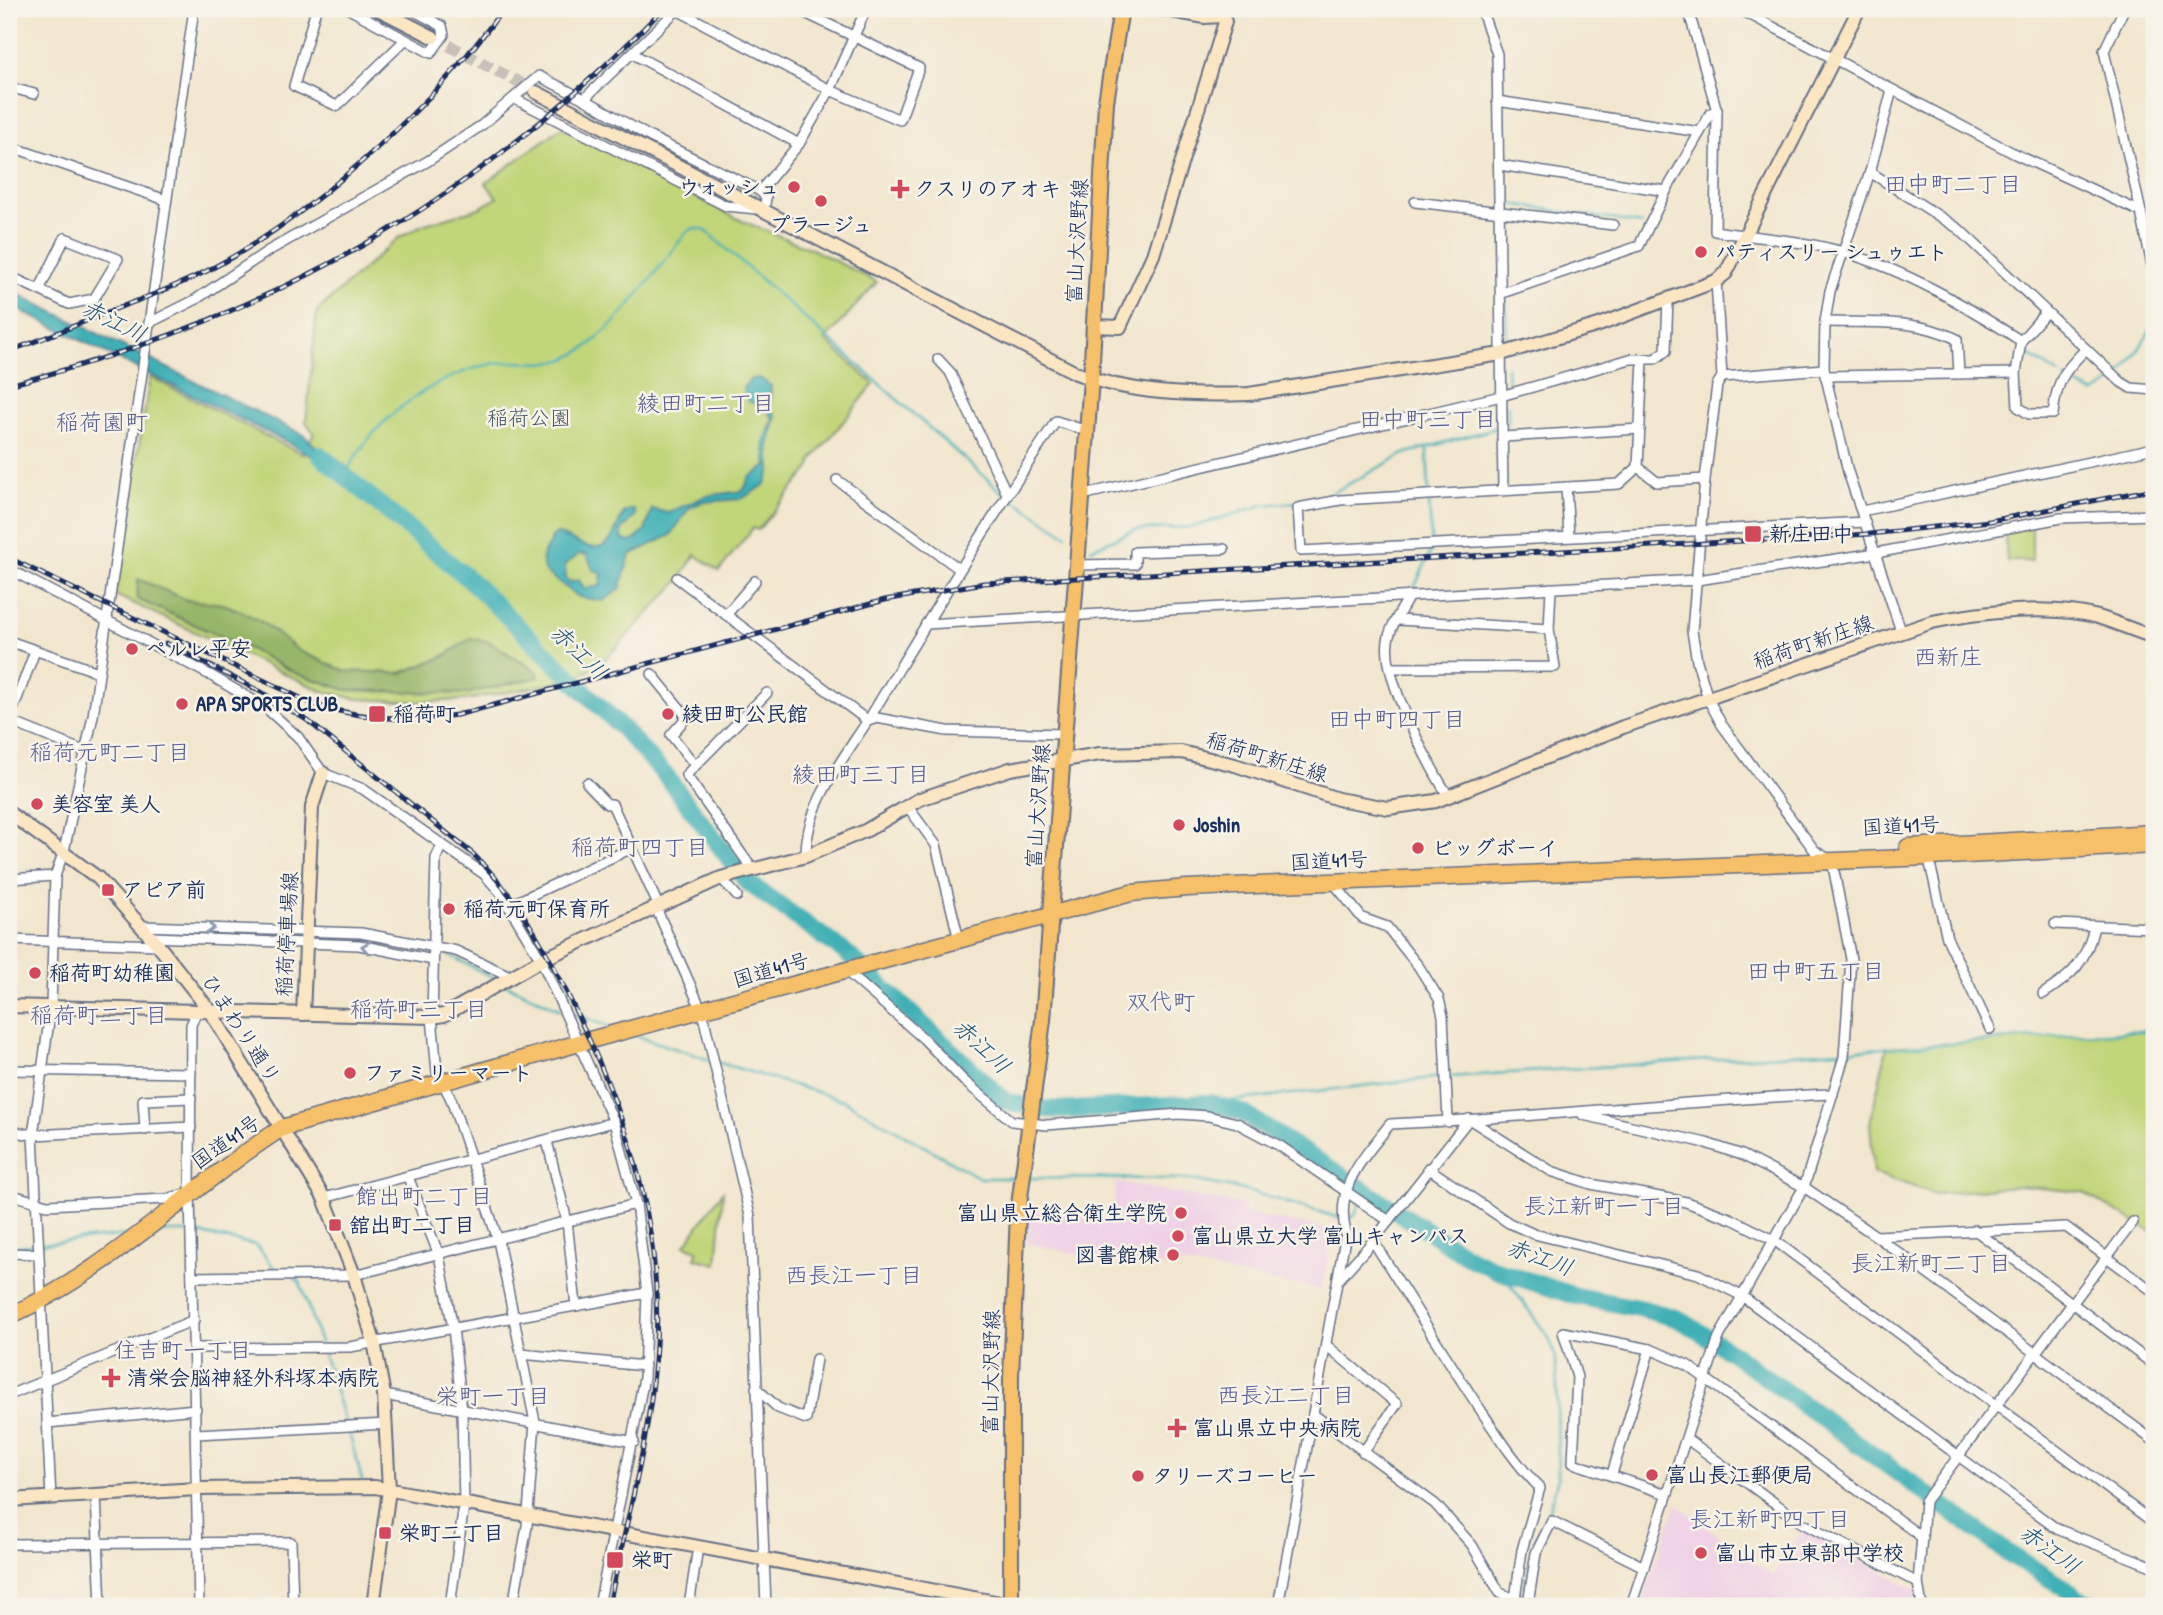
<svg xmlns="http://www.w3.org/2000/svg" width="2163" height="1615" font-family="'Patrick Hand','Klee One',sans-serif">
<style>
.built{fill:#efd0e6}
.green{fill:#c1d579;stroke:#6e826c;stroke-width:2}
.forest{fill:#98b669;stroke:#5a7264;stroke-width:2}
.water{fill:#3fb0b6;stroke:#2d708a;stroke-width:2;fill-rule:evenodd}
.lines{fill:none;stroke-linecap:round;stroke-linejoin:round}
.stream{stroke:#3fb0b6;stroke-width:2.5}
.river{stroke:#3fb0b6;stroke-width:18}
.secondary-tunnel{stroke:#c7c1b8;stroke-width:12;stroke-dasharray:12 6;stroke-linecap:butt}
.street-casing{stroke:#666f85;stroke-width:12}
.secondary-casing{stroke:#666f85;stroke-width:16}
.primary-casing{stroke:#666f85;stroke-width:18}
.highway-casing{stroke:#666f85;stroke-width:19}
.street{stroke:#fff;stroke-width:9}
.secondary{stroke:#fbe6c4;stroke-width:12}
.primary{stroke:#f6c06b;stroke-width:14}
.highway{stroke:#f6c06b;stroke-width:16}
.rail-casing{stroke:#1b2f5e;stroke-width:5}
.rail{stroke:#f7f3e8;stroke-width:2.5;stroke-dasharray:8;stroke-linecap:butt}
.oneway{stroke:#8d97ae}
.poi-dot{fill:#d1495b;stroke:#f7f3e8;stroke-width:2.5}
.labels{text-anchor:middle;stroke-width:5;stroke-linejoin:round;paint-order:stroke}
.poi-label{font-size:21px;font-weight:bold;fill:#1b2f5e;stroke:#f7f3e8;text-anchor:start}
.street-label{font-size:21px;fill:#1b2f5e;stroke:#f7f3e8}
.park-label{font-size:21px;fill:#445865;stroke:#f7f3e8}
.neighbourhood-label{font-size:23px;fill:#595e92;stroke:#f7f3e8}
.water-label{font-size:23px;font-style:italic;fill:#265678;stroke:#f7f3e8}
</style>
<rect width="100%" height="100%" fill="#f7f3e8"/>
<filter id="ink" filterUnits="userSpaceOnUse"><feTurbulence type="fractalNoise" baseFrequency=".0143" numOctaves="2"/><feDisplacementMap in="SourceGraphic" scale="14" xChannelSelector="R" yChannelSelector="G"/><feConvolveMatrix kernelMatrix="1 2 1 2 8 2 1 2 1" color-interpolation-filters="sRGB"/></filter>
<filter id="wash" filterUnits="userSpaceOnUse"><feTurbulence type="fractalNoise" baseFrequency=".00686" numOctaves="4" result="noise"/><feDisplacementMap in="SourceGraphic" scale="28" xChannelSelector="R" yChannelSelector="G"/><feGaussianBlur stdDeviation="1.57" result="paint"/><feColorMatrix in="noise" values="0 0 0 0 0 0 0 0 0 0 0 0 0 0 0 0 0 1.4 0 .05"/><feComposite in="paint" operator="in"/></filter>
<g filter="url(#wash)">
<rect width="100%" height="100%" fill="#f2e6ce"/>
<g class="built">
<polygon points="1116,1182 1244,1205 1243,1213 1329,1229 1328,1258 1321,1290 1178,1263 1177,1269 1106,1253 1104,1260 1026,1243 1029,1210 1113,1218"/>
<polygon points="1677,1504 1773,1576 1803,1529 1918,1591 1919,1606 1640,1606"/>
</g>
<g class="green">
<polygon points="562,127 742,221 814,250 877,282 825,340 874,384 812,460 811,467 758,530 753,528 719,571 695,555 678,582 598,667 561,682 465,700 419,702 357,699 322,691 115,595 150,377 302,454 314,433 306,422 317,311 398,238 422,225 479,208 497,198 486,183"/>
<polygon points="2032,527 2032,561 2007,561 2005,531"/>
<polygon points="2154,1030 2154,1233 2082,1192 2019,1186 1935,1194 1874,1173 1870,1123 1887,1047"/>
<polygon points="723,1191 717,1264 695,1258 698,1250 685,1245"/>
</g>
<polygon class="forest" points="138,579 187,600 223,604 241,611 262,622 299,651 345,671 401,673 443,657 471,638 490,642 538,672 539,677 466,694 346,690 297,674 249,649 137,599"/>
<g class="water">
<polygon points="9,290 304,435 347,477 291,444 9,305"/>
<path d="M760 378 771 386 770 407 776 416 769 446 771 469 766 484 741 499 702 502 689 508 671 535 630 555 620 589 603 601 579 597 544 571 542 556 554 535 559 534C563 537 572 540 578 543 611 558 612 535 624 512L634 509 635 516 621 531 623 540 632 542 645 531 652 509 668 513 706 496 743 491 750 477 767 466 764 443 773 419 766 408 748 401 743 388 751 379ZM579 554 587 555 593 570 602 573 600 586 585 589 579 580 570 582 566 579 565 565Z"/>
</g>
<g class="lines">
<g class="stream">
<polyline points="1505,208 1505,203 1642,224"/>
<polyline points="1505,217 1505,283"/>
<polyline points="1506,301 1507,340"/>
<polyline points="2023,351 2060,375"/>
<polyline points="1507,366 1508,390"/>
<path d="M2065 379 2094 393C2123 380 2138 351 2154 324"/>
<polyline points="1508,405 1508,424"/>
<polyline points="1427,448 1431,542"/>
<path d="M346 473C374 419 431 377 491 364 518 358 543 369 570 357 610 339 658 268 686 233L694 228 705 230 1003 493"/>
<polyline points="1008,496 1066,535"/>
<polyline points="1091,549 1135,530 1193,527 1263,505 1319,500 1404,454 1496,428"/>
<polyline points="1412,593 1432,548"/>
<polyline points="260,937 302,937"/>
<polyline points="309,938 341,940"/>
<polyline points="361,941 431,952"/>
<polyline points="438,953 447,954 498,980"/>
<polyline points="507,985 561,1010"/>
<polyline points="567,1012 611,1027"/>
<polyline points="634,1035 710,1060"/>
<polyline points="717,1062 843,1100 980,1178 1016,1178"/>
<polyline points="1449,1077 2154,1030"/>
<polyline points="1211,1103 1442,1077"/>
<polyline points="1026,1178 1187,1179 1244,1190 1340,1218"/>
<polyline points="1362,1199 1365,1191"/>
<polyline points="1346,1220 1355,1215 1359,1205"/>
<polyline points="153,1232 188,1232"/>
<polyline points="195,1233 256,1245 276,1270 283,1273"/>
<polyline points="42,1244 126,1235"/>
<polyline points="9,1247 35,1245"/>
<polyline points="1501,1272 1549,1338 1555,1355 1557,1386 1558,1478 1549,1510 1534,1542 1521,1606"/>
<polyline points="295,1279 300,1282 320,1343"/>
<polyline points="322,1349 345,1423"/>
<polyline points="348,1429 362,1480"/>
<polyline points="2065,1588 2129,1606"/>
</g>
<polyline class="river" points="320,455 470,580 622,728 666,776 747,882 845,952 1005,1101 1041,1109 1069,1110 1211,1103 1243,1113 1470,1258 1501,1272 1576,1296 1643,1309 1679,1319 1728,1350 2011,1555 2065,1588 2087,1606"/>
</g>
</g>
<g filter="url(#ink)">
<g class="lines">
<polyline class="secondary-tunnel" points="433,37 535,91"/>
<defs>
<g id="street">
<polyline points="316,9 294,86 337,106 405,40"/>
<polyline points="349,9 431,53 444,35 442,26 411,9"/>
<polyline points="1082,9 1116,9"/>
<polyline points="1481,9 1497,54 1503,490"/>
<path d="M1688 9 1717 111 1715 231C1757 238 1803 240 1843 252 1905 270 1967 306 2021 341"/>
<polyline points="1739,9 2015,154 2141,212 2154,276"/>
<polyline points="2124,9 2104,51 2141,212"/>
<polyline points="677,10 830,90 900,120 919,68 797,9"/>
<polyline points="427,17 435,9"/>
<polyline points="633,54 799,144"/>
<polyline points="9,87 34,94"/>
<polyline points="1892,90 1870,172 1830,291 1825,322 1824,369 1848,472 1901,631"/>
<polyline points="515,99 726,206 757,209"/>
<polyline points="584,99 652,138 760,191 766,197 764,213"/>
<polyline points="1497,101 1700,132 1666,191 1639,246 1502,293"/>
<polyline points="1700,132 1711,113 1717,110"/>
<polyline points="9,146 166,200"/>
<polyline points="1499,165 1666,191"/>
<polyline points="1870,172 1959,229 2121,382 2131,388 2154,390"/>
<polyline points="760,191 799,144 830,90 866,9"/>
<polyline points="1415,202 1613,225"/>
<polyline points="9,276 69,304 94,299 118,259 65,238 39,290"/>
<path d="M2046 312 2021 341 2016 373 2018 407 2029 414H2053C2057 381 2062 373 2086 349"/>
<path d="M1825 322C1873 323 1913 318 1957 339L1959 374"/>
<polyline points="149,323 195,300 268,251 428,161 482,125 539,76 584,99 678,9"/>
<polyline points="938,359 950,372 1007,494"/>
<polyline points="1643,359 1638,467 1619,484 1340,500 1298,508 1301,551 1865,522"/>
<polyline points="1825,376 2016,373"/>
<polyline points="1722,377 1824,369"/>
<polyline points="1502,437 1640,429"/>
<polyline points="1638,467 1657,482 1705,479"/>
<polyline points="837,480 958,568"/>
<polyline points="1566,487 1569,537"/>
<polyline points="1082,495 1501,396 1630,359 1655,359 1666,351 1668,300"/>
<polyline points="1862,511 2154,448"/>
<polyline points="1076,565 1135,564 1135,552 1224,549"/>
<polyline points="9,569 210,675 266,708 298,737 323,773 363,789 484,874 501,893 541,960 614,1122 636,1204 647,1293 644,1378 599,1606"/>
<polyline points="677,578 868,721 877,718 947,731 1063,734"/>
<path d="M1409 596C1402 610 1390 626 1388 641 1382 678 1428 763 1448 796"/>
<polyline points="726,615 755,581"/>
<polyline points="1398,620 1549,629"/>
<polyline points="926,624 1697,580 1876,553 2061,518 2154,515"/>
<polyline points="9,641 98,672"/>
<polyline points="1391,668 1555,667 1549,629 1551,588"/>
<polyline points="652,674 687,717 671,735 695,765"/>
<polyline points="9,720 35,651"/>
<polyline points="9,721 86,752"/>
<polyline points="587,783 607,804 612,804 659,907"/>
<polyline points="908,807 936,845 959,940"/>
<polyline points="441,847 436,858 432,1017 437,1072 451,1099 498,1240 535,1422 527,1526 513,1606"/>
<polyline points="1928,855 1947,938 1990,1029"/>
<path d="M806 856C805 802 848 754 875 709 933 611 993 516 1056 421L1087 431"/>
<polyline points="753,870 686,775 767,693"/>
<polyline points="721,878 737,896"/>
<polyline points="9,879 55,876"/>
<polyline points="1333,882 1362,918 1387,927 1419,967 1439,999 1443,1016 1448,1122"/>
<polyline points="508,906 632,848"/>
<polyline points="656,908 702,1011 750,1216 766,1606"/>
<polyline points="2055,924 2154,928"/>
<polyline points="142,926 361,933 456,951 512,977"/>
<polyline points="152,937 359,945 433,960"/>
<polyline points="9,940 158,945"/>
<polyline points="846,971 924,1039 964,1081 1012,1121 1047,1125 1179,1114 1208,1116 1237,1123 1280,1146 1389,1221"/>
<path d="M2043 994C2073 975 2086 962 2094 927"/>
<polyline points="197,1010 191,1025 190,1193 199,1606"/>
<polyline points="9,1070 191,1073"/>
<polyline points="1583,1115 1706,1143 1742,1155 1804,1187 1876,1236 2154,1441"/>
<polyline points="1469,1119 1551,1171 1591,1184 1686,1202 1732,1219 1774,1240 2154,1523"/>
<path d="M1469 1119 1373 1241C1406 1293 1438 1345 1472 1397 1493 1428 1513 1461 1540 1488L1522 1550 1514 1606"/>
<polyline points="145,1130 143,1100 191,1098"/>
<polyline points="9,1131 33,1135 191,1127"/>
<polyline points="547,1141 567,1221 576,1306"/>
<polyline points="1428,1168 1509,1223 1534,1234 1698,1274 1742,1296 2057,1529 2154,1567"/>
<polyline points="408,1177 439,1255 453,1328 462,1410 464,1505 450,1606"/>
<polyline points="9,1194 47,1205 166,1199 185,1194"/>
<polyline points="324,1198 614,1122"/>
<polyline points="1975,1230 2154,1365"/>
<polyline points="1876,1236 2066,1227 2154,1292"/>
<polyline points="9,1253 38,1254"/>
<polyline points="192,1277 354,1275 636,1204"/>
<polyline points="1339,1279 1373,1241"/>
<polyline points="1326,1345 1397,1404 1363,1452"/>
<polyline points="195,1348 350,1347 647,1293"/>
<polyline points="521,1354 645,1366"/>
<polyline points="756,1388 778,1408 806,1419 816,1359"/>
<polyline points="9,1395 194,1320"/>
<polyline points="384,1395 634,1442"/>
<polyline points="1313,1414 1435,1504 1472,1545 1500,1593 1533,1606"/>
<polyline points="47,1423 196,1409"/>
<polyline points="196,1434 387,1424"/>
<polyline points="1687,1439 1802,1523 1918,1583"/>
<polyline points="1612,1474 1650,1349"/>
<polyline points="1667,1494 1573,1463 1577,1377 1563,1332 1650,1349 1687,1365 1923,1538"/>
<polyline points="96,1496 101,1606"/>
<polyline points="51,1498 33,1135 51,1007 55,876 64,851 93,716 194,9"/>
<polyline points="9,1544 291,1542 293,1606"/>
<polyline points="1528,1604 1536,1553 1552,1521 1644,1567"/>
<polyline points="689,1606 698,1547"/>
<path d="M1278 1606 1346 1233C1334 1186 1363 1159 1390 1124 1538 1118 1685 1100 1833 1094"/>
<polyline points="1631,1606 1719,1337 1804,1187 1844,1057 1851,959 1832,861 1815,851 1722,725 1708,699 1697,661 1692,631 1705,479 1717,385 1722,377 1716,281"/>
<polyline points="1922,1606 1918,1583 1925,1501 2133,1222"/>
</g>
<g id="secondary">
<polyline points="378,9 433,37"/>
<polyline points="1160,9 1205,17 1222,16"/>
<path d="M536 92 1076 373C1130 394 1191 396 1249 394L1501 354 1599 325 1716 281 1726 273 1859 9"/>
<polyline points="1094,326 1120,327 1153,255 1225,22 1222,16 1229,9"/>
<polyline points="9,813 98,878 158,945 210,1011 324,1198 354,1275 374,1342 384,1395 389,1490 373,1606"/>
<path d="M9 1006 432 1017 444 1015 541 960 721 878 806 856 867 830 920 799 1010 769 1100 754 1181 752 1235 765 1338 799 1388 808 1436 801 1623 727 1932 622C1980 612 2051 604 2098 617 2117 623 2135 631 2154 637"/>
<polyline points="303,1014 312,807 323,773"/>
<polyline points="9,1500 198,1489 375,1487 1017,1606"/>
</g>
<polyline id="primary" points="1011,1606 1011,1377 1018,1213 1043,1020 1091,379 1106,102 1121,9"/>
<g id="highway">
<polyline points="1908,847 2154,833"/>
<path d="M9 1316C110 1271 189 1187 282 1128L579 1043 1131 893 1187 888 1929 857 2154 845"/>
</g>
</defs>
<use href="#street" class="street-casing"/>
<use href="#secondary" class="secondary-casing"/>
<use href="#primary" class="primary-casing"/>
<use href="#highway" class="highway-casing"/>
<use href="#street" class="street"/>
<use href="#secondary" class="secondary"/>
<use href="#primary" class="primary"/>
<use href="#highway" class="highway"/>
<defs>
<g id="rail">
<path d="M9 351C44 339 78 324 113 310 149 296 186 283 220 264 318 211 439 99 503 9"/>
<path d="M9 385C274 317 471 205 663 9"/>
<path d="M9 558 313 704C361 719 408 722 457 715L885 600 984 583 1870 534 1990 521 2154 489"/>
<path d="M166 643 263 693 308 721 473 854C522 901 550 957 579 1018 632 1128 665 1237 655 1361 649 1443 625 1525 609 1606"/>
</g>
</defs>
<use href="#rail" class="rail-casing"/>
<use href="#rail" class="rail"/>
</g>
<defs><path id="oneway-chevron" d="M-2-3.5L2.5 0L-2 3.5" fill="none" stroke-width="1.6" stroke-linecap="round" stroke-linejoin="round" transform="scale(1.75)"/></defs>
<g class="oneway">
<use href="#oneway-chevron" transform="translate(210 928) rotate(2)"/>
<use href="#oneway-chevron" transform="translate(366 947) rotate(-171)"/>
</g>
</g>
<g class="poi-dot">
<circle cx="794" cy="187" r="7"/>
<path d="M896.5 178.5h7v7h7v7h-7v7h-7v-7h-7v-7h7z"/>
<circle cx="821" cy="201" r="7"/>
<circle cx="1701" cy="252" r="7"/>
<rect x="1744" y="525" width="18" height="18" rx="3.5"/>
<circle cx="132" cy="649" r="7"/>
<circle cx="182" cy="704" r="7"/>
<rect x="368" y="705" width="18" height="18" rx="3.5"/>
<circle cx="668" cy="714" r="7"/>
<circle cx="37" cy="804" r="7"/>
<circle cx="1179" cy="825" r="7"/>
<circle cx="1418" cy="848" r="7"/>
<rect x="101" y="883" width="14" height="14" rx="3.5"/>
<circle cx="449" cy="909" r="7"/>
<circle cx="35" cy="973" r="7"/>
<circle cx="350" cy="1073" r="7"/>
<circle cx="1181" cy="1213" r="7"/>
<rect x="328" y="1218" width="14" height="14" rx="3.5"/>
<circle cx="1178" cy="1236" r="7"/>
<circle cx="1173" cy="1255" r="7"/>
<path d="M107.5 1367.5h7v7h7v7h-7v7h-7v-7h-7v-7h7z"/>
<path d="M1173.5 1417.5h7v7h7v7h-7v7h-7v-7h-7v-7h7z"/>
<circle cx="1652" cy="1475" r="7"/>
<circle cx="1138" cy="1476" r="7"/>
<rect x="378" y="1526" width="14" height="14" rx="3.5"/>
<circle cx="1701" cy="1553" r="7"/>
<rect x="606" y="1551" width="18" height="18" rx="3.5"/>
</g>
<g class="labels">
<g class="poi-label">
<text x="780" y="194" text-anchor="end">ウォッシュ</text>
<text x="914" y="196">クスリのアオキ</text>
<text x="821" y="232" text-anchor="middle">プラージュ</text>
<text x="1715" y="259">パティスリー シュゥエト</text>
<text x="1769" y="541">新庄田中</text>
<text x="146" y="656">ペルレ平安</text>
<text x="196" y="711">APA SPORTS CLUB</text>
<text x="393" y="721">稲荷町</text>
<text x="682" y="721">綾田町公民館</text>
<text x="51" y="811">美容室 美人</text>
<text x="1193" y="832">Joshin</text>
<text x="1432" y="855">ビッグボーイ</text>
<text x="122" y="897">アピア前</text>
<text x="463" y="916">稲荷元町保育所</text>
<text x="49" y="980">稲荷町幼稚園</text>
<text x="364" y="1080">ファミリーマート</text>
<text x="1167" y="1220" text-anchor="end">富山県立総合衛生学院</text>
<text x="349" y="1232">舘出町二丁目</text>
<text x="1192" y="1243">富山県立大学 富山キャンパス</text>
<text x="1159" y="1262" text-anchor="end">図書館棟</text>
<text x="127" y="1385">清栄会脳神経外科塚本病院</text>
<text x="1193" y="1435">富山県立中央病院</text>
<text x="1666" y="1482">富山長江郵便局</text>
<text x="1152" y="1483">タリーズコーヒー</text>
<text x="399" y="1540">栄町二丁目</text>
<text x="1715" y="1560">富山市立東部中学校</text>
<text x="631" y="1567">栄町</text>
</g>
<g class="street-label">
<text transform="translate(1077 241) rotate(-87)" y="7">富山大沢野線</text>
<text transform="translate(1813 642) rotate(-19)" y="7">稲荷町新庄線</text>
<text transform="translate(1267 757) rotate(17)" y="7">稲荷町新庄線</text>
<text transform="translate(1038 806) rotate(-86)" y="7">富山大沢野線</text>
<text transform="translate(1901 826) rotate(-3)" y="7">国道41号</text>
<text transform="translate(1329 861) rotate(-3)" y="7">国道41号</text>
<text transform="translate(287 934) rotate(-87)" y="7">稲荷停車場線</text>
<text transform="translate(771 970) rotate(-16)" y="7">国道41号</text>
<text transform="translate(241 1029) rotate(57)" y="7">ひまわり通り</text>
<text transform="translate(226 1142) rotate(-35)" y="7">国道41号</text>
<text transform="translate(991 1372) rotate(-89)" y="7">富山大沢野線</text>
</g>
<g class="park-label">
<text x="529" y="425">稲荷公園</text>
</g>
<g class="neighbourhood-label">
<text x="1953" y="192">田中町二丁目</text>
<text x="706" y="411">綾田町二丁目</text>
<text x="1428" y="427">田中町三丁目</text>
<text x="102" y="430">稲荷園町</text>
<text x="1948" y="665">西新庄</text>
<text x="1397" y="727">田中町四丁目</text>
<text x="110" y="760">稲荷元町二丁目</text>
<text x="861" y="782">綾田町三丁目</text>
<text x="640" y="855">稲荷町四丁目</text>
<text x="1816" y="979">田中町五丁目</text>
<text x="1161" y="1010">双代町</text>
<text x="419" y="1017">稲荷町三丁目</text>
<text x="99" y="1023">稲荷町二丁目</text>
<text x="424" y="1204">館出町二丁目</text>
<text x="1604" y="1214">長江新町一丁目</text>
<text x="1931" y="1271">長江新町二丁目</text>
<text x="854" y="1283">西長江一丁目</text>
<text x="183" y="1358">住吉町一丁目</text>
<text x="1286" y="1403">西長江二丁目</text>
<text x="493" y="1404">栄町一丁目</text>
<text x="1770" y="1527">長江新町四丁目</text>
</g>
<g class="water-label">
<text transform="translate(114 321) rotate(26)" y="8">赤江川</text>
<text transform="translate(579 652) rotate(44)" y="8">赤江川</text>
<text transform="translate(982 1046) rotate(43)" y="8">赤江川</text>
<text transform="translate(1540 1257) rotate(20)" y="8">赤江川</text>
<text transform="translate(2050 1549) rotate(36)" y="8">赤江川</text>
</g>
</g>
<rect width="2163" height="1615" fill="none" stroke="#f7f3e8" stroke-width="35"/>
</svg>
